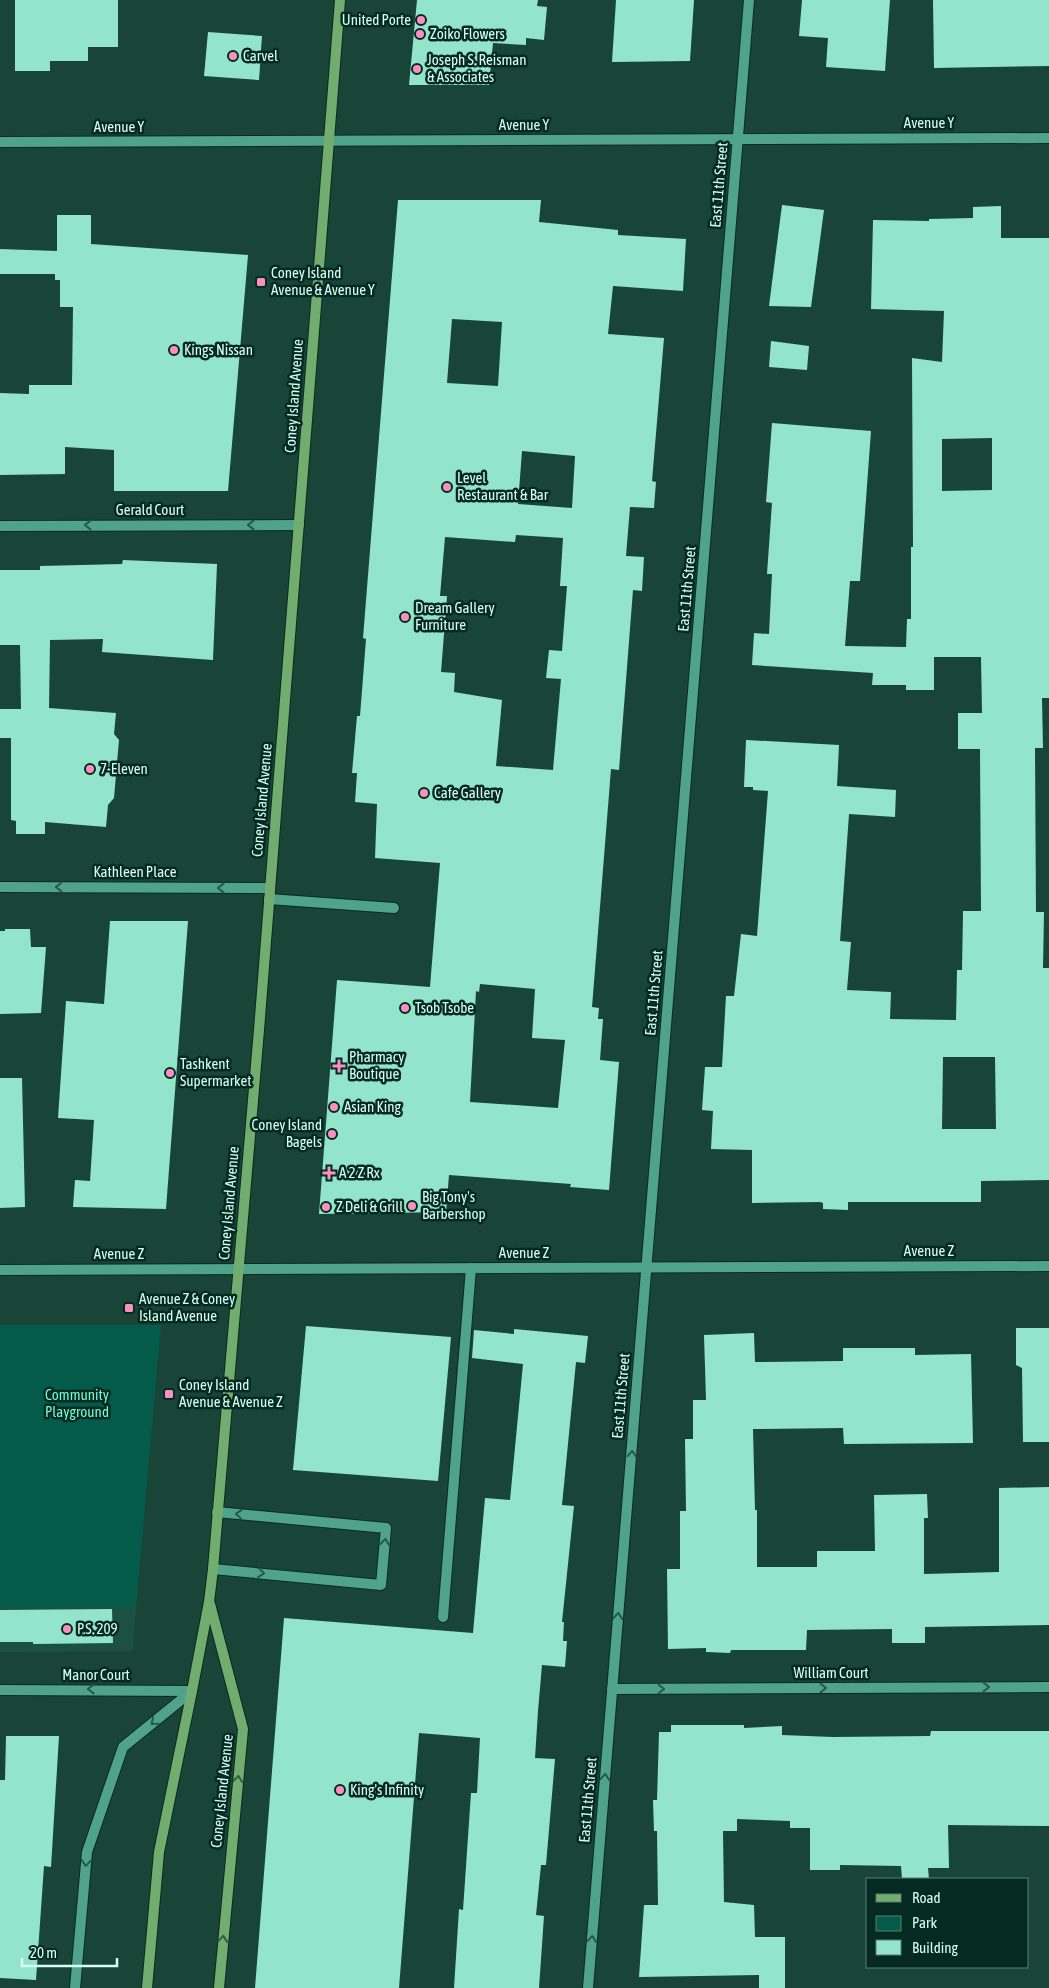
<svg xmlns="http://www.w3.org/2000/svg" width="1049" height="1988" font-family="'Asap Condensed',sans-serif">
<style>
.built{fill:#1c5042}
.green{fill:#045b49}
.building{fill:#92e5cb;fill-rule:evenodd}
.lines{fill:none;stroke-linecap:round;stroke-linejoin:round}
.service-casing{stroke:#0e2921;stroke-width:12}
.minor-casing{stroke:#0e2921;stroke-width:12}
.tertiary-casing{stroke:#0e2921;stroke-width:12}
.secondary-casing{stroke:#0e2921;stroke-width:12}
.service{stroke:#50a38b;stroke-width:10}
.minor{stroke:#50a38b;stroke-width:10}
.tertiary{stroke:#50a38b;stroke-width:10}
.secondary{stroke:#71ad6f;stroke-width:10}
.oneway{stroke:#235a4b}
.oneway2{stroke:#305e40}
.poi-dot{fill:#fc8fc1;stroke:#052a21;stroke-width:2}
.labels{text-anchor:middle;stroke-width:5;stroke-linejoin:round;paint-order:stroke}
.poi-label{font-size:15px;fill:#d7fff1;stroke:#052a21;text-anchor:start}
.street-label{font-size:15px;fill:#d7fff1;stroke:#052a21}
.park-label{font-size:15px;fill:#72fad4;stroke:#052a21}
</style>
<rect width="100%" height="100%" fill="#194539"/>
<polygon class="built" points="0,1607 136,1607 133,1651 0,1652"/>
<polygon class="green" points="0,1325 161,1325 136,1607 0,1607"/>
<g class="building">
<polygon points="15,0 118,0 118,47 88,47 88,61 50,61 50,71 15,71"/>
<polygon points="417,0 538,0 537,6 547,7 544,40 526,38 526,45 493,43 489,85 409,85"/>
<polygon points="616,0 694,0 690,61 612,62"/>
<polygon points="802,0 890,0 885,71 826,67 828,38 799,36"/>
<polygon points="933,0 1049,0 1049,66 934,68"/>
<polygon points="208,32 262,36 259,80 204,76"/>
<path d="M398 200H541L539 222 618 230V235L686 239 683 291 613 286 608 334 664 338 652 481 656 482 654 508 630 507 626 556 644 557 642 591 633 590 619 770 611 769 592 1007 599 1008 598 1019H603L600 1060 619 1062 609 1190 570 1187 571 1184 449 1175 446 1212 319 1214 337 980 430 987 440 863 375 858 377 804 355 802 357 773H352L357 716H360L366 639 363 638ZM452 319 502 322 498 386 447 383ZM522 451 575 456 572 508 518 504ZM516 535 563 538 560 586H567L562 651 549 650 546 678 561 679 553 770 496 766 502 700 454 692 455 673 441 672 447 596H440L445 537 515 542ZM480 984 535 989 532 1038 565 1040 558 1108 470 1102 476 991 479 992Z"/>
<polygon points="782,205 824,210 811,307 769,306"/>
<path d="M1001 206V238H1049V698H1042L1043 748H1035L1036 912H1044L1043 968H1049V1180L981 1181V1202H848V1210L823 1209V1203L820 1202 752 1203V1150L711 1149 713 1111 702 1110 705 1067H722L726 996H734L741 934 757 936 768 791 753 790V787H744L746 740 839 745 837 786 896 790 895 817 849 814 840 941 851 942 847 990 891 992 890 1019 956 1020 957 970H962L963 911H981L980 749H958V713H982L981 657H934V690H906V685H872L873 673 752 665 754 633 769 634 772 574H767L772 503 766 502 772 423 871 431 860 581H850L845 646 906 647 907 619H911V547H913L912 358 942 362 944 311 871 309 873 220 929 221V219L973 218V207ZM992 438V490L942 491V439ZM943 1057H995L996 1129H942Z"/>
<polygon points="57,215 91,215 91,244 248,255 228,491 114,491 114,450 65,447 65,474 0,475 0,393 29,394 29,385 72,385 73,307 60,307 60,280 55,280 55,274 0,274 0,249 57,251"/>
<polygon points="771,341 809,346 807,370 769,367"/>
<polygon points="123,560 217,564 213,660 102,652 103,639 50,640 49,708 116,713 114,734 119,740 114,798 108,805 106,827 45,822 45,834 16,834 16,821 11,820 11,738 0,738 0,709 21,709 20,645 0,645 0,570 40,570 40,566 122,564"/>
<polygon points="110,921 188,921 166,1209 73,1207 75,1180 90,1181 94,1120 58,1118 66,1001 104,1004"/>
<polygon points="5,929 30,929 31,947 46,947 41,1013 0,1014 0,931 5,931"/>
<polygon points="0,1078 22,1078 25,1207 0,1208"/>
<polygon points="306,1326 451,1337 438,1481 293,1470"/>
<polygon points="1016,1328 1049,1328 1049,1442 1023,1442 1022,1368 1016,1365"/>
<polygon points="514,1329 588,1336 585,1363 576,1362 562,1505 574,1506 562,1622 564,1622 563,1641 567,1641 565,1667 542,1665 538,1711 535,1758 555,1759 546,1865 541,1865 536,1915 544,1916 539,1988 454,1988 459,1909 463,1910 471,1793 477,1793 480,1738 419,1733 399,1988 255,1988 284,1618 473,1633 485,1498 510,1500 523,1364 472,1358 474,1330 514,1334"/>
<polygon points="754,1333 755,1362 843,1361 843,1348 915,1348 915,1355 971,1354 973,1443 844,1444 843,1428 753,1429 755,1510 757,1510 757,1567 817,1567 817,1551 875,1551 874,1495 927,1494 928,1518 924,1518 924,1574 999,1572 999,1488 1049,1487 1049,1625 925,1627 925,1643 892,1643 892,1629 807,1630 806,1650 731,1650 730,1653 706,1652 706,1648 668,1649 667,1569 680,1569 680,1511 686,1511 685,1439 693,1439 693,1400 706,1400 704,1335"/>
<polygon points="112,1609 113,1643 33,1644 33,1642 0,1642 0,1610"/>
<polygon points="671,1725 744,1725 744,1728 782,1726 782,1735 833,1737 930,1736 931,1731 1049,1731 1049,1826 948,1825 949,1868 928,1868 929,1879 902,1879 901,1866 840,1865 840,1870 810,1870 810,1828 790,1828 790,1821 737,1819 737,1831 723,1831 724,1902 754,1905 755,1937 785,1937 785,1988 759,1988 759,1975 639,1977 644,1905 658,1905 657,1831 654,1831 653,1800 657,1800 659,1732 671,1732"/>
<polygon points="6,1736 59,1736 51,1867 44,1866 36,1980 0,1978 0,1780 5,1780"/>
</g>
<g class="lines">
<defs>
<g id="service">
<polyline points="269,899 394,908"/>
<polyline points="213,1569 381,1585 386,1528 217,1512"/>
<polyline points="443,1617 471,1268"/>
</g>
<g id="minor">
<polyline points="0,142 1049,138"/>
<polyline points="0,526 299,525"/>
<polyline points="0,887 270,888"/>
<polyline points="612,1689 1049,1687"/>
<polyline points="0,1690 192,1691"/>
<polyline points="588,1988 749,0"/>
</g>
<g id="tertiary">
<polyline points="0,1270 1049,1266"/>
<polyline points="75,1988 87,1852 123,1747 192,1691"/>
</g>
<g id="secondary">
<polyline points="210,1604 243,1729 219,1988"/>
<polyline points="147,1988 159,1852 192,1691 209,1602 213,1569 259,1030 340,0"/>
</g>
</defs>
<use href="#service" class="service-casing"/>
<use href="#minor" class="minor-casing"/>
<use href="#tertiary" class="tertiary-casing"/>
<use href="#secondary" class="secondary-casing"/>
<use href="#service" class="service"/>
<use href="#minor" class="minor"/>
<use href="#tertiary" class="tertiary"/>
<use href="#secondary" class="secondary"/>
</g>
<defs><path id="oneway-chevron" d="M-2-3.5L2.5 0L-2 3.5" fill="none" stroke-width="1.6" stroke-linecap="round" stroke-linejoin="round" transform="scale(1.25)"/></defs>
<g class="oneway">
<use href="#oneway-chevron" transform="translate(88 525) rotate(180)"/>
<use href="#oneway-chevron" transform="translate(251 525) rotate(180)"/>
<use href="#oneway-chevron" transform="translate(59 887) rotate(-180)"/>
<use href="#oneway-chevron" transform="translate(221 888) rotate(180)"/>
<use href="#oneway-chevron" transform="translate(632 1454) rotate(-85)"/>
<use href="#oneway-chevron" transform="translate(239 1514) rotate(-174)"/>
<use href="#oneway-chevron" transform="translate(385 1542) rotate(-84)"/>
<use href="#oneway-chevron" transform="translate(261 1573) rotate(6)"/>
<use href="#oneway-chevron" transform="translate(618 1616) rotate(-85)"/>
<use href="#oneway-chevron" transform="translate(986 1687)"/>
<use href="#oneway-chevron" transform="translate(823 1688)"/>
<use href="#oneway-chevron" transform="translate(91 1689) rotate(180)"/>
<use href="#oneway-chevron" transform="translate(661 1689)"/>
<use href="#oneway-chevron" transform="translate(154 1722) rotate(141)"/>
<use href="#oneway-chevron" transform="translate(605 1777) rotate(-85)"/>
<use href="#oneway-chevron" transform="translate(86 1863) rotate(95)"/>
<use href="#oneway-chevron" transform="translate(592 1939) rotate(-85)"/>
</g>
<g class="oneway2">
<use href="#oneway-chevron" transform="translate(238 1779) rotate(-84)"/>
<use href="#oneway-chevron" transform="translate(223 1939) rotate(-85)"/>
</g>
<g class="poi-dot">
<circle cx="421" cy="20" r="5"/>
<circle cx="420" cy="34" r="5"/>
<circle cx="233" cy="56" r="5"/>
<circle cx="417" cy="69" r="5"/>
<rect x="256" y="277" width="10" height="10" rx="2.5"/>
<circle cx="174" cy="350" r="5"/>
<circle cx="447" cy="487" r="5"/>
<circle cx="405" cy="617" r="5"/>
<circle cx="90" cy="769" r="5"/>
<circle cx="424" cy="793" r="5"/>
<circle cx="405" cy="1008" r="5"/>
<path d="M336.5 1058.5h5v5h5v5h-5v5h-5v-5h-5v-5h5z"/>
<circle cx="170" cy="1073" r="5"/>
<circle cx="334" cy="1107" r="5"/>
<circle cx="332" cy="1134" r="5"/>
<path d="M326.5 1165.5h5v5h5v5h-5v5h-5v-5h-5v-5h5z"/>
<circle cx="412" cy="1206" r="5"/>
<circle cx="326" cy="1207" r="5"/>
<rect x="124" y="1303" width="10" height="10" rx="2.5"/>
<rect x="164" y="1389" width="10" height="10" rx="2.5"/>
<circle cx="67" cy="1629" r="5"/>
<circle cx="340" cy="1790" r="5"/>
</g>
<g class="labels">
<g class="poi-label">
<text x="411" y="25" text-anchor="end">United Porte</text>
<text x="430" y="39">Zoiko Flowers</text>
<text x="243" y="61">Carvel</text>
<text x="427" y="65">Joseph S. Reisman<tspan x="427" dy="17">&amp; Associates</tspan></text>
<text x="271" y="278">Coney Island<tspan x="271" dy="17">Avenue &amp; Avenue Y</tspan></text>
<text x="184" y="355">Kings Nissan</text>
<text x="457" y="483">Level<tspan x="457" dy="17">Restaurant &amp; Bar</tspan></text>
<text x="415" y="613">Dream Gallery<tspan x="415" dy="17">Furniture</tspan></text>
<text x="100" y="774">7-Eleven</text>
<text x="434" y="798">Cafe Gallery</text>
<text x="415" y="1013">Tsob Tsobe</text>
<text x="349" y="1062">Pharmacy<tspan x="349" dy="17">Boutique</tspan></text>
<text x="180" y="1069">Tashkent<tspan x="180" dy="17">Supermarket</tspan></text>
<text x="344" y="1112">Asian King</text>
<text x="322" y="1130" text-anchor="end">Coney Island<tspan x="322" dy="17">Bagels</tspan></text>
<text x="339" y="1178">A 2 Z Rx</text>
<text x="422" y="1202">Big Tony's<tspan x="422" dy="17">Barbershop</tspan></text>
<text x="336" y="1212">Z Deli &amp; Grill</text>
<text x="139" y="1304">Avenue Z &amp; Coney<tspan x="139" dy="17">Island Avenue</tspan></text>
<text x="179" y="1390">Coney Island<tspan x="179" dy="17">Avenue &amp; Avenue Z</tspan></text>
<text x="77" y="1634">P.S. 209</text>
<text x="350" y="1795">King's Infinity</text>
</g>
<g class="street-label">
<text x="929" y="128">Avenue Y</text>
<text x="524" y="130">Avenue Y</text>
<text x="119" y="132">Avenue Y</text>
<text transform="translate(719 185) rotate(-85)" y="5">East 11th Street</text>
<text transform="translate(294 396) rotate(-86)" y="5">Coney Island Avenue</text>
<text x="150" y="515">Gerald Court</text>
<text transform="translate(687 589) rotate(-85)" y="5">East 11th Street</text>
<text transform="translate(262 800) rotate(-85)" y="5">Coney Island Avenue</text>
<text x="135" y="877">Kathleen Place</text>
<text transform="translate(654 993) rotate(-85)" y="5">East 11th Street</text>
<text transform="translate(229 1203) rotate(-85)" y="5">Coney Island Avenue</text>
<text x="929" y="1256">Avenue Z</text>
<text x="524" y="1258">Avenue Z</text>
<text x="119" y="1259">Avenue Z</text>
<text transform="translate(621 1396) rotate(-85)" y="5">East 11th Street</text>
<text x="831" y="1678">William Court</text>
<text x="96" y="1680">Manor Court</text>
<text transform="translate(222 1791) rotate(-84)" y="5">Coney Island Avenue</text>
<text transform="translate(588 1800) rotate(-85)" y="5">East 11th Street</text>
</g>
<g class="park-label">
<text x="77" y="1400">Community<tspan x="77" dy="17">Playground</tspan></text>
</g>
</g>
<rect x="866" y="1878" width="162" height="90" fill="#052a21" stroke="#597f74"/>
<rect x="876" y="1894" width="25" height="8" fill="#71ad6f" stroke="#597f74"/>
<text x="912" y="1903" font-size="15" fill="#d7fff1">Road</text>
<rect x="876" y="1916" width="25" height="15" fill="#045b49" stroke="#597f74"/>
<text x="912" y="1928" font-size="15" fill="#d7fff1">Park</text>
<rect x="876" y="1940" width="25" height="15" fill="#92e5cb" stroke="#597f74"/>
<text x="912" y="1953" font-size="15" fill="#d7fff1">Building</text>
<path d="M22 1958v8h95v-8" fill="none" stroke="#d7fff1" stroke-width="2.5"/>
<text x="30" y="1958" font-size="15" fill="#d7fff1" stroke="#052a21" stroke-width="4" paint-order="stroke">20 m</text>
</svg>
